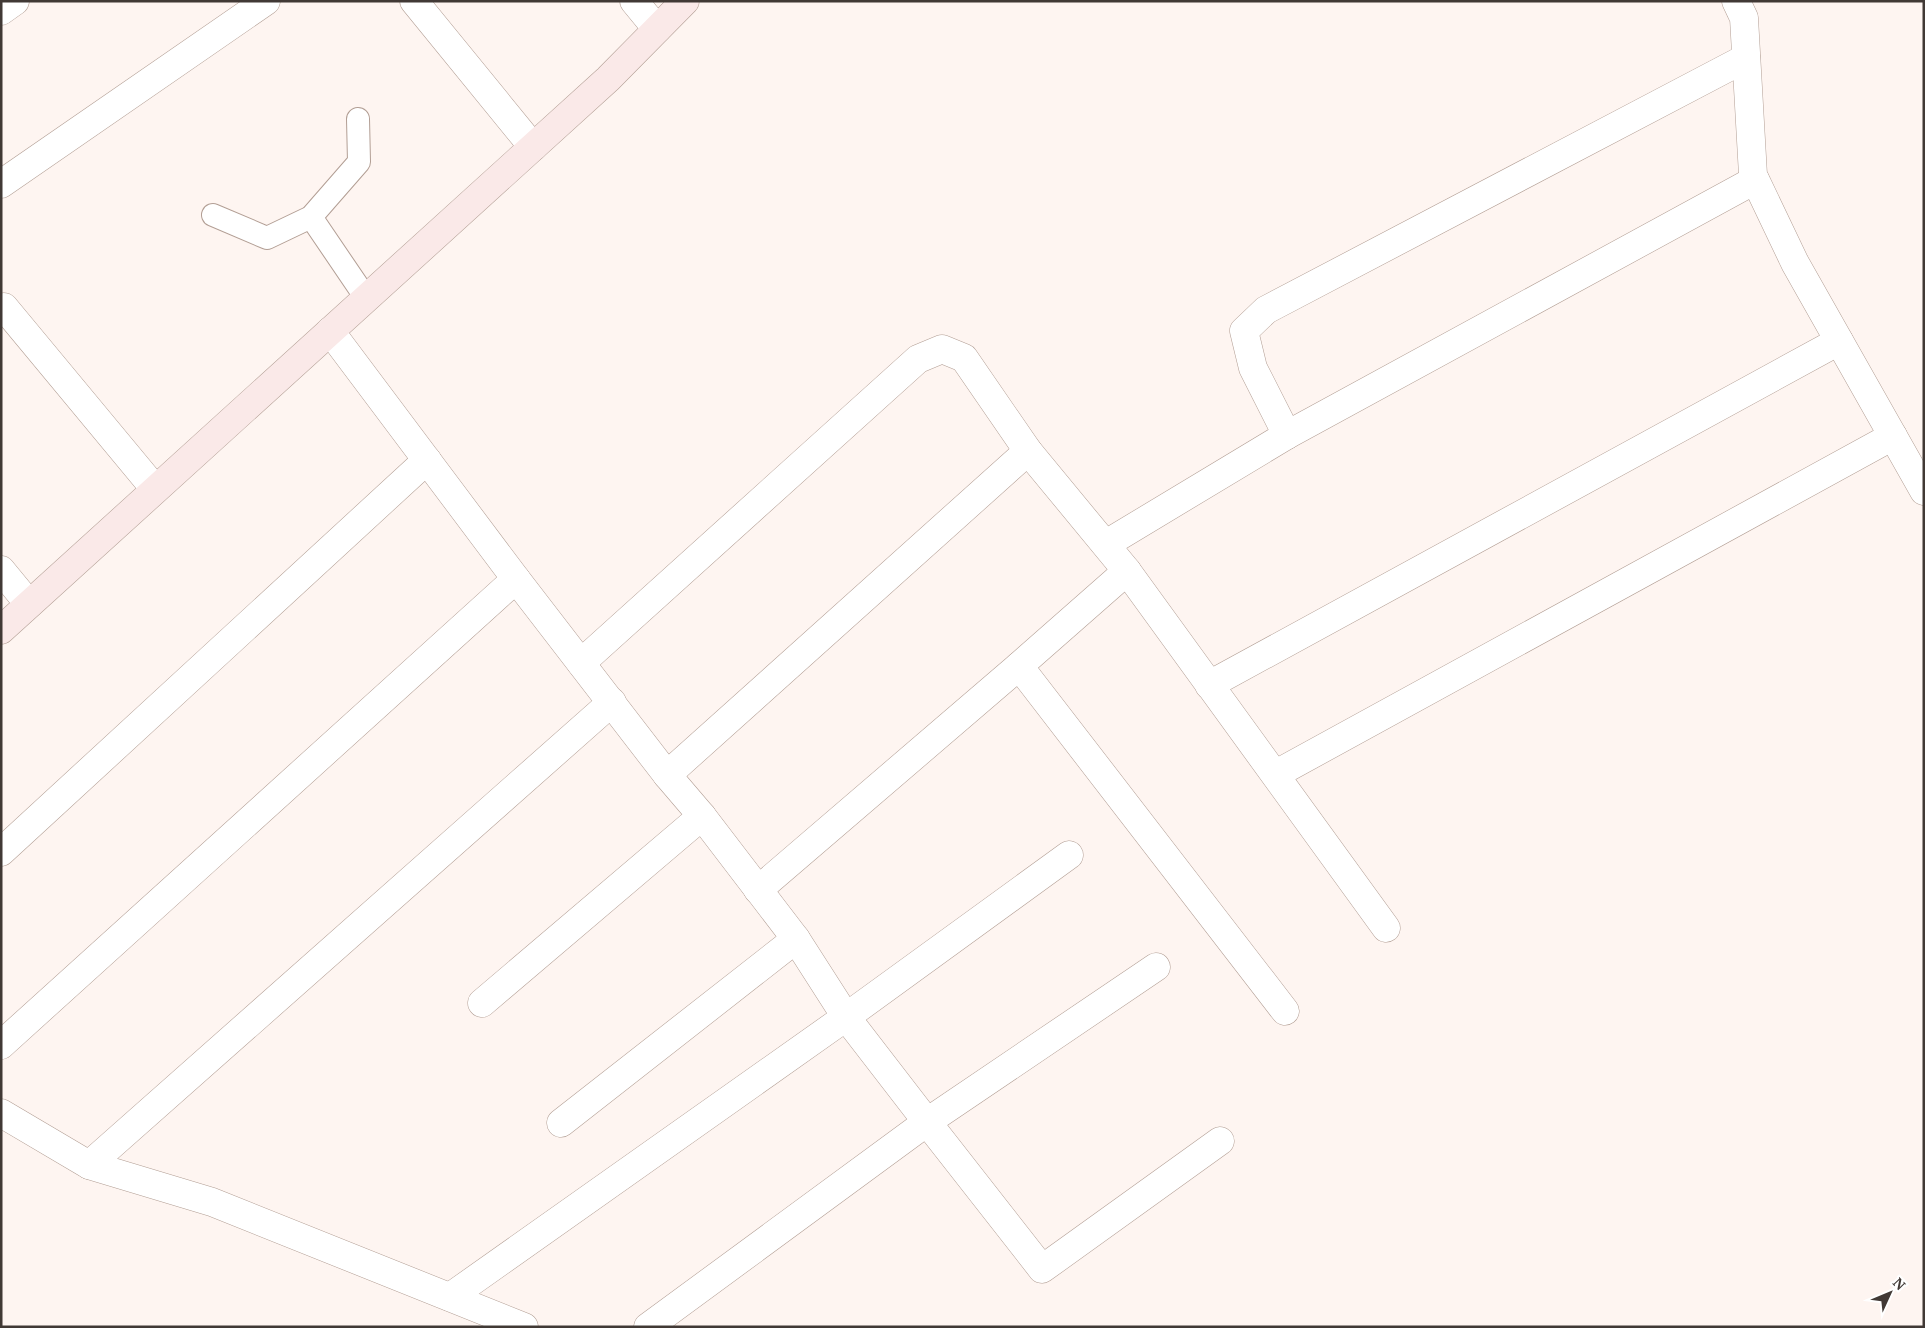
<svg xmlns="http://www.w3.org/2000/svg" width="1925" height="1328" font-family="'PT Serif',serif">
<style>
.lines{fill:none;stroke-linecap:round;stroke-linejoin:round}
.lane-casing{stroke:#b29e94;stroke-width:24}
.street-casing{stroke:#b29e94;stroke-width:29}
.secondary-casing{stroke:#b29e94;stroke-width:29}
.lane{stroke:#fff;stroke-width:22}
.street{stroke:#fff;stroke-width:28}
.secondary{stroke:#fae9e8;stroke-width:28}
</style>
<rect width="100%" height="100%" fill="#fef5f1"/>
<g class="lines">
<defs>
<g id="lane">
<polyline points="213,215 267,238 311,217 359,162 358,119"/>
<polyline points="311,217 366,298"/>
</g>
<g id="street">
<polyline points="414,1 533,147"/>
<polyline points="634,1 657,29"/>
<polyline points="1736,1 1744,18 1753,175 1795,263 1924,491"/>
<polyline points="1,11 15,1"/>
<polyline points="1,184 266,1"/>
<polyline points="1,309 4,307 155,489"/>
<polyline points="330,331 516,579 667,775 702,816 796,939 846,1017 927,1122 648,1327"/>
<polyline points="1287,435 1253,368 1244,331 1266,310 1746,58"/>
<polyline points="1106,544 1287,435 1755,180"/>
<polyline points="1,570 29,604"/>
<polyline points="581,663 918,359 942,349 964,358 1028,451 1127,571 1386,928"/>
<polyline points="1019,666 1285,1011"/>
<polyline points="1209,685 1839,341"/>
<polyline points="1276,774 1893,436"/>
<polyline points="667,775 1028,451"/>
<polyline points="1,852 427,460"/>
<polyline points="758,890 1019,666 1127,571"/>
<polyline points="1156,967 927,1122 1042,1269 1220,1141"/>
<polyline points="482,1003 702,816"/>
<polyline points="1,1045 516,579"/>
<polyline points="1,1113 89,1165 212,1202 524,1327"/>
<polyline points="561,1123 796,939"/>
<polyline points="89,1165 612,702"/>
<polyline points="450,1297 846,1017 1069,855"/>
</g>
<polyline id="secondary" points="1,630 608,79 685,1"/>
</defs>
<use href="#lane" class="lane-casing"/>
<use href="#street" class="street-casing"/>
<use href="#secondary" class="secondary-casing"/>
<use href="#lane" class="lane"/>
<use href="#street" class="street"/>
<use href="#secondary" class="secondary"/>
</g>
<rect width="1925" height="1328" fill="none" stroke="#413935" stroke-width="5"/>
<g transform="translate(1890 1293) rotate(46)" stroke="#ffffff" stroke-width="4" paint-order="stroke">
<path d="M0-4L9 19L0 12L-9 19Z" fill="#413935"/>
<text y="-8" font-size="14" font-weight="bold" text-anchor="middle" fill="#413935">N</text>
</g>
</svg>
